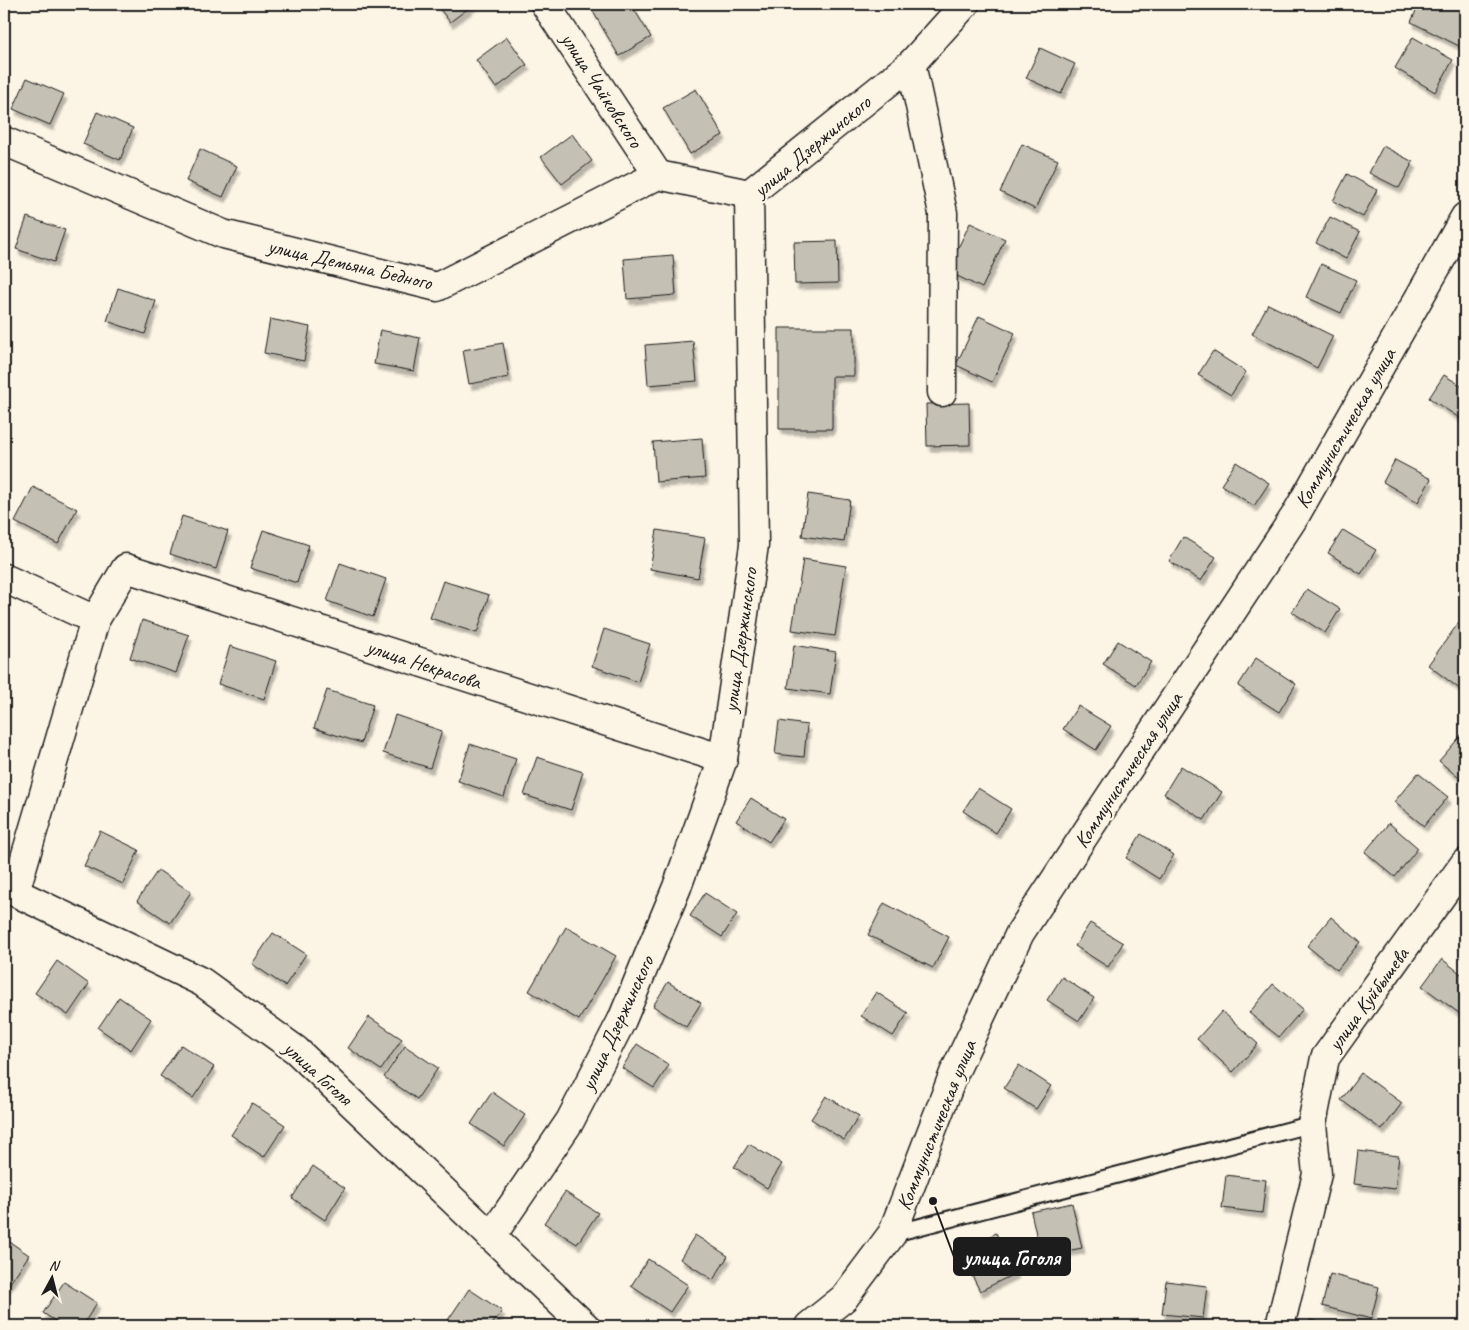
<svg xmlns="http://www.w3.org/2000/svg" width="1469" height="1330" font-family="Caveat,sans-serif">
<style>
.building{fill:#c4c0b3;stroke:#1c1c1c;filter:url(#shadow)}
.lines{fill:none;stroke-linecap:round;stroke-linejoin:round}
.service-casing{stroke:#1c1c1c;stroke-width:19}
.minor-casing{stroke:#1c1c1c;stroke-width:31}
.tertiary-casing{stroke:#1c1c1c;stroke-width:31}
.service{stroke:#fcf5e5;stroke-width:15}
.minor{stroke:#fcf5e5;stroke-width:28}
.tertiary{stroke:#fcf5e5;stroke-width:28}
.labels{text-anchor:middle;stroke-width:4.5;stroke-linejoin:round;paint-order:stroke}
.street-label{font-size:21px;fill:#1c1c1c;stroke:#fcf5e5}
.leader{fill:none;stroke:#1c1c1c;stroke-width:2}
.callout-dot{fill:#1c1c1c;stroke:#fcf5e5;stroke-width:2}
.callout{fill:#1c1c1c;stroke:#1c1c1c;stroke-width:2}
.callout-label{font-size:22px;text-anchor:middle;font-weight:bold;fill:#fff}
</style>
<defs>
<filter id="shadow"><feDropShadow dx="3" dy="5.5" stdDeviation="1" flood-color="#0004"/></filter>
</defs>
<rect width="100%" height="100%" fill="#fcf5e5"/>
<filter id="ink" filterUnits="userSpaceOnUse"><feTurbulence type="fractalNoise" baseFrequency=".02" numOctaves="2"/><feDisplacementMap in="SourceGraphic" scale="10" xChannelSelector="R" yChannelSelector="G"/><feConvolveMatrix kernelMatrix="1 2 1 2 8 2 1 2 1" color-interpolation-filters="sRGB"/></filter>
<g filter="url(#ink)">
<g class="building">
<polygon points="436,4 474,4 450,22"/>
<polygon points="602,4 631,4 651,37 619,56 592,10"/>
<polygon points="1419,4 1458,4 1465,8 1465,38 1461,47 1411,22"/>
<polygon points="507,37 527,65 496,88 476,60"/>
<polygon points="1413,37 1453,60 1435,92 1395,68"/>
<polygon points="1040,48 1075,64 1061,94 1026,78"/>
<polygon points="27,78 64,94 50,125 13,109"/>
<polygon points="696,89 723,135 690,154 663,108"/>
<polygon points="97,112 133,128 120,160 83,144"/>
<polygon points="572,134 592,161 562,184 541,157"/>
<polygon points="1022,144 1058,160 1035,209 1000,192"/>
<polygon points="1383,146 1413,162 1399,188 1369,173"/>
<polygon points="200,149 237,166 223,197 186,181"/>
<polygon points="1347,174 1377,190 1363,217 1333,201"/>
<polygon points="27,217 65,230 54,262 16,249"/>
<polygon points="1330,217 1360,232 1346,259 1316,243"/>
<polygon points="970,223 1005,239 982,288 947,271"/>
<polygon points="837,241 838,283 795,284 794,242"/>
<polygon points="673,255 676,295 627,299 624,259"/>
<polygon points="1321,264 1356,280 1341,313 1306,297"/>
<polygon points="118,288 156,301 145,334 107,321"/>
<polygon points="1268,304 1333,336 1317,368 1252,334"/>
<polygon points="979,316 1015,333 992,382 956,365"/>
<polygon points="270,319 310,327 304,361 264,353"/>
<polygon points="779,328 854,328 854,376 832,376 832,429 779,429"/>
<polygon points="380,330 420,338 414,371 374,364"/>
<polygon points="693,341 697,381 648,385 645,345"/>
<polygon points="503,343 509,377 469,384 463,350"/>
<polygon points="1213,351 1246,372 1231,395 1198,375"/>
<polygon points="1444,375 1465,388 1465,413 1461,419 1429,398"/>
<polygon points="969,403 970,445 927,446 926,404"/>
<polygon points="702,438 705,478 656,482 653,442"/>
<polygon points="1395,460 1431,479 1418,502 1383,482"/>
<polygon points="1236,462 1269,483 1254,506 1221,485"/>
<polygon points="33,487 77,509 58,544 15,522"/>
<polygon points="808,494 850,500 844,542 802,536"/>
<polygon points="182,516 228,531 216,569 170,554"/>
<polygon points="263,530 309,545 297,583 250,568"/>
<polygon points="657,530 705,538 698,578 650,569"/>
<polygon points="1343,530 1376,550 1361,574 1328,553"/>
<polygon points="1183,537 1216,557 1201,581 1169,561"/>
<polygon points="803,559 846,566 835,636 792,630"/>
<polygon points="340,563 386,579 373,617 327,601"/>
<polygon points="443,581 489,595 477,633 430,618"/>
<polygon points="1307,589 1340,609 1325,633 1292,612"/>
<polygon points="1465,614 1465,693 1428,665"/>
<polygon points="142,620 189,635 176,673 130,658"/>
<polygon points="604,629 650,644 638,682 592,666"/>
<polygon points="1118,641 1151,662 1136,685 1103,664"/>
<polygon points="794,645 836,652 830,694 788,688"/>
<polygon points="230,646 276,661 264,699 218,684"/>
<polygon points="1256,658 1296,684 1279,712 1238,686"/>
<polygon points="327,690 373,705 361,743 314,728"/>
<polygon points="1078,706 1111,726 1096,750 1063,729"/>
<polygon points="395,715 442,731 430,768 383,753"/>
<polygon points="779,721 807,725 804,757 775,754"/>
<polygon points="1463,733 1465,734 1465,783 1439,761"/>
<polygon points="470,744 516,759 504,797 458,781"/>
<polygon points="537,757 583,772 571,810 524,795"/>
<polygon points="1181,766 1222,792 1204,820 1164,794"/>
<polygon points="1418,773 1448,797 1424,826 1394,802"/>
<polygon points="978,788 1011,809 996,833 963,811"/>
<polygon points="751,798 784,819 769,842 736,821"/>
<polygon points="1389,823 1418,848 1395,877 1365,852"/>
<polygon points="100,831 139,850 123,884 84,866"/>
<polygon points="1141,834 1174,855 1159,879 1126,858"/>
<polygon points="158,870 191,892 170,923 137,901"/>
<polygon points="705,893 737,914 722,937 690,916"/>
<polygon points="884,903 949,937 933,968 868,935"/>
<polygon points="1331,917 1360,942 1337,970 1307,946"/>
<polygon points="1090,923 1123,943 1108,967 1075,946"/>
<polygon points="566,927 616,956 579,1020 529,991"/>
<polygon points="273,933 306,954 285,986 252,964"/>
<polygon points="1442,959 1465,977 1465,1013 1463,1016 1422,986"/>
<polygon points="57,961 89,984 68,1015 35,993"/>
<polygon points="1062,977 1094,998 1079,1021 1047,1000"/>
<polygon points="668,982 701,1003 686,1027 653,1006"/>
<polygon points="1273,984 1303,1009 1279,1037 1249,1013"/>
<polygon points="876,992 908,1013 893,1036 861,1016"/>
<polygon points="119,997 151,1019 131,1050 98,1028"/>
<polygon points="1222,1011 1258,1044 1233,1072 1197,1039"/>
<polygon points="369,1017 402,1039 381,1070 348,1048"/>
<polygon points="637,1044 669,1065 654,1088 622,1068"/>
<polygon points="181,1045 214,1067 193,1098 160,1076"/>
<polygon points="405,1046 438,1068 417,1099 384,1077"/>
<polygon points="1019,1065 1051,1086 1036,1109 1004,1088"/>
<polygon points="1361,1073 1402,1103 1382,1130 1341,1100"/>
<polygon points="492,1092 525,1115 504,1146 471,1124"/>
<polygon points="826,1096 859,1116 844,1140 811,1119"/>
<polygon points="252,1103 285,1125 264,1157 231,1135"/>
<polygon points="749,1144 782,1164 767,1188 734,1167"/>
<polygon points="1358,1151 1399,1156 1395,1189 1354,1184"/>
<polygon points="313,1166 345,1188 325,1220 292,1198"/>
<polygon points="1226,1175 1266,1180 1262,1213 1222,1208"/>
<polygon points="565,1192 598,1213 577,1244 544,1223"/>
<polygon points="1072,1203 1082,1248 1041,1256 1031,1212"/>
<polygon points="996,1233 1016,1273 980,1291 960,1252"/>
<polygon points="695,1235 728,1256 713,1280 680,1259"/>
<polygon points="4,1238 29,1255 8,1286 4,1284"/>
<polygon points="648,1259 688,1285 670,1312 631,1286"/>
<polygon points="1330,1274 1379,1287 1371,1319 1322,1306"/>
<polygon points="1166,1281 1207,1286 1203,1318 1162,1314"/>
<polygon points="64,1282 97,1303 82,1326 63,1326 43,1313"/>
<polygon points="469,1289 502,1311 491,1326 458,1326 448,1320"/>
<polygon points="1310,1320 1336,1326 1308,1326"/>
</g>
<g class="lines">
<defs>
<polyline id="service" points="892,1234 1312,1124"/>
<g id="minor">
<polyline points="545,4 658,175"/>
<polyline points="911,64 943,213 942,392"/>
<polyline points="4,141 223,234 437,287 658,175 749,194"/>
<polyline points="4,578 95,620"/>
<polyline points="15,892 95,620 126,568 723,759"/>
<polyline points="491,1237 570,1121 622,1020 677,887 723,759 754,545 749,194 911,64 965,4"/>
<polyline points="1280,1326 1317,1174 1312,1124 1325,1058 1465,863"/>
</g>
<g id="tertiary">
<polyline points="4,887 202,982 296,1050 585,1326"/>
<polyline points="809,1326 844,1298 892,1234 954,1073 1020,933 1295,516 1465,217"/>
</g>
</defs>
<use href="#service" class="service-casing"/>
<use href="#minor" class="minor-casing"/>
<use href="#tertiary" class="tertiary-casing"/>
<use href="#service" class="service"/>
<use href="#minor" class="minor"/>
<use href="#tertiary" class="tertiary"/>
</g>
</g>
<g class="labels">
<g class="street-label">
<text transform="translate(602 90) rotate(57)" y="7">улица Чайковского</text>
<text transform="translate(812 146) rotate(-40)" y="7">улица Дзержинского</text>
<text transform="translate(350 264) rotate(13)" y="7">улица Демьяна Бедного</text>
<text transform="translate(1345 428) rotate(-60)" y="7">Коммунистическая улица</text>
<text transform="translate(740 640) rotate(-82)" y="7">улица Дзержинского</text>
<text transform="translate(424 664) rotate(18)" y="7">улица Некрасова</text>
<text transform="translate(1128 770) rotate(-57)" y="7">Коммунистическая улица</text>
<text transform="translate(1368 999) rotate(-54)" y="7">улица Куйбышева</text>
<text transform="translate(617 1023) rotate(-65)" y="7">улица Дзержинского</text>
<text transform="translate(318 1073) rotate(42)" y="7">улица Гоголя</text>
<text transform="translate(936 1125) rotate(-68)" y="7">Коммунистическая улица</text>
</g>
</g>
<path class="leader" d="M933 1201L954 1257"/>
<circle class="callout-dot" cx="933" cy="1201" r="5"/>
<rect class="callout" x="954" y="1238" width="116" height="37" rx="5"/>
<g class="callout-label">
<text x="1012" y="1265">улица Гоголя</text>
</g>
<rect width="1469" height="1330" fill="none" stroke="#fcf5e5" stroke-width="20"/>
<rect x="10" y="10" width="1449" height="1310" fill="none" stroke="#1c1c1c" stroke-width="2" filter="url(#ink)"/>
<g transform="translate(52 1278) rotate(7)" stroke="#fcf5e5" stroke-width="4" paint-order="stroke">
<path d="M0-4L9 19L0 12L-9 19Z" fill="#1c1c1c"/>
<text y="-8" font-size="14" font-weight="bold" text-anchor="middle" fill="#1c1c1c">N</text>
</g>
</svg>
